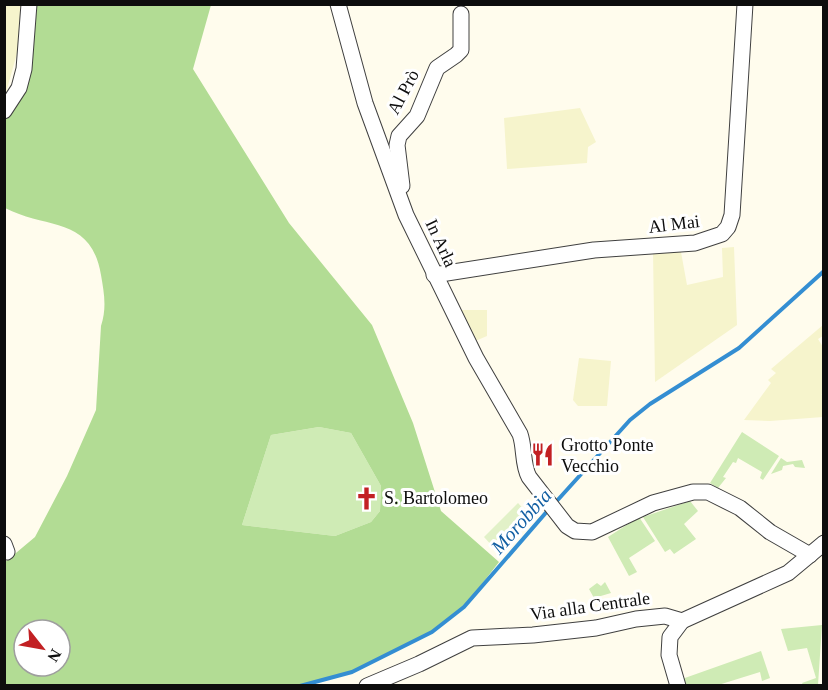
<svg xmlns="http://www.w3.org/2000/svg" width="828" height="690" font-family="'Times New Roman',serif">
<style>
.farmland{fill:#f6f4cc}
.green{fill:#cfebb5}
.forest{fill:#b2dc94;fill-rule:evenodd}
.pitch{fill:#e2f1c8}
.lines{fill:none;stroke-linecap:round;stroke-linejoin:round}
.stream{stroke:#348ed2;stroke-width:4}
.minor-casing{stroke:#404040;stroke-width:17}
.minor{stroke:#fff;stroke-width:15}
.labels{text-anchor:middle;stroke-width:6;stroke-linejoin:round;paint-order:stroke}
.street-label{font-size:18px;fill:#0d0d0d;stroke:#fff}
.poi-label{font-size:18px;fill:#0d0d0d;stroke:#fff;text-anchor:start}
.water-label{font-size:20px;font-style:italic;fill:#125fa3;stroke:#fff}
</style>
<rect width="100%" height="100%" fill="#fffced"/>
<g class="farmland">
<polygon points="5,5 23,5 23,32 5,96"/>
<polygon points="580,108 596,142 588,147 587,163 507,169 504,118"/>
<polygon points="734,247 737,325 655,382 653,251 681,252 687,285 723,277 722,248"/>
<polygon points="460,310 487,310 487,336 473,342"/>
<polygon points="823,325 823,336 818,339 823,347 823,394 821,395 823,395 823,417 770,421 744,420 771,383 768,380 776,373 771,369"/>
<polygon points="579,358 611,361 607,406 578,406 573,400"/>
</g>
<g class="green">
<polygon points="319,427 351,433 381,486 380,511 371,522 335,536 242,525 271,435"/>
<polygon points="742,432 779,456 763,480 760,478 762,472 738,458 736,463 733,462 723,477 726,478 718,488 710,483"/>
<polygon points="781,458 787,462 802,460 805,468 795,467 793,464 783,466 782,470 771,474"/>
<polygon points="690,501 698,511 684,524 696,539 674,554 670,549 665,552 643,517"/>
<polygon points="639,517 655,541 629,558 637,572 629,576 608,537"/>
<polygon points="605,582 611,593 594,598 589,589 597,583 601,586"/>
<polygon points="822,625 818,685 803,685 802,683 816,678 807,648 788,651 781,629"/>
<polygon points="761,651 770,678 762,681 760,672 715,686 686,685 682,679"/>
</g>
<path class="forest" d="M29 5H211L193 69 289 223 372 325 413 423 441 511 499 562 464 607 432 632 352 672 300 686 5 685 4 563 35 537 67 476 96 410 101 326C107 307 104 293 101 275 91 216 48 230 5 208V111L19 88ZM319 427 351 433 381 486 380 511 371 522 335 536 242 525 271 435ZM24 630H60V666H24Z"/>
<polygon class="pitch" points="518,503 528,514 494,548 484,537"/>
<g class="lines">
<g class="stream">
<polyline points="555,503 630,420 650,404 739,348 824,271"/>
<polyline points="300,686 352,672 432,632 464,607 550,508"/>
</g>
<defs>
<g id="minor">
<path d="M338 4 365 103 406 215 476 358 520 434C525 448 522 464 529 477L567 526 575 531 592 532 653 503 693 492H708L740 508 770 532 810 555"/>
<polyline points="4,111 19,88 24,69 29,4"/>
<polyline points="402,186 397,145 399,136 417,116 437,68 456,55 461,50 461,14"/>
<polyline points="434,275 594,250 695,243 722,234 728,227 732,215 745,4"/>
<polyline points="4,544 7,552"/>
<polyline points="367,686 419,664 472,638 533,635 596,628 636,619 665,616 682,621 788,573 824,543"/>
<polyline points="678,686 669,655 670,637 682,621"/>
</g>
</defs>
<use href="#minor" class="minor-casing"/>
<use href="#minor" class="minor"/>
</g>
<defs>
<symbol id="restaurant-bare" viewBox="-9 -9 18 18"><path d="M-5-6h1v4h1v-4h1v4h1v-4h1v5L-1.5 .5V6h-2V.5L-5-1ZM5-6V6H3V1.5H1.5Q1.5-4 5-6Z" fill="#c22023" stroke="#fff" stroke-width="2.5" paint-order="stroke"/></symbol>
<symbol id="church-bare" viewBox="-9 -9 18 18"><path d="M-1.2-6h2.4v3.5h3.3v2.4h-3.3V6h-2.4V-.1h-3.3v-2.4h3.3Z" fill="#c22023" stroke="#fff" stroke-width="2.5" paint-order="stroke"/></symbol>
</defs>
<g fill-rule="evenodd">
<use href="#restaurant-bare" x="526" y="438" width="33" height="33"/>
<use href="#church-bare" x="350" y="482" width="33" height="33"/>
</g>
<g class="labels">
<g class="street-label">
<text transform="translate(403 92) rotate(-62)" y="6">Al Prò</text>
<text transform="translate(674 224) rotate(-7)" y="6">Al Mai</text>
<text transform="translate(441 243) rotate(65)" y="6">In Arla</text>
<text transform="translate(590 606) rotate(-8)" y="6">Via alla Centrale</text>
</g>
<g class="poi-label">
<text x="561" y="451">Grotto Ponte<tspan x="561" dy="21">Vecchio</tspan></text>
<text x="384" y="504">S. Bartolomeo</text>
</g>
<g class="water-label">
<text transform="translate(521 521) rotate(-48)" y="7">Morobbia</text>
</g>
</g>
<rect width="828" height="690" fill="none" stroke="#0d0d0d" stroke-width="12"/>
<g transform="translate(42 648) rotate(121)"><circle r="28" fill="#ffffff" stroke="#9e9e9e" stroke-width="1.5"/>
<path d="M0-4.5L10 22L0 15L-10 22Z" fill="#c22023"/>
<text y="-9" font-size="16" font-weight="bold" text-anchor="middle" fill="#0d0d0d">N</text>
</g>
</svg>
